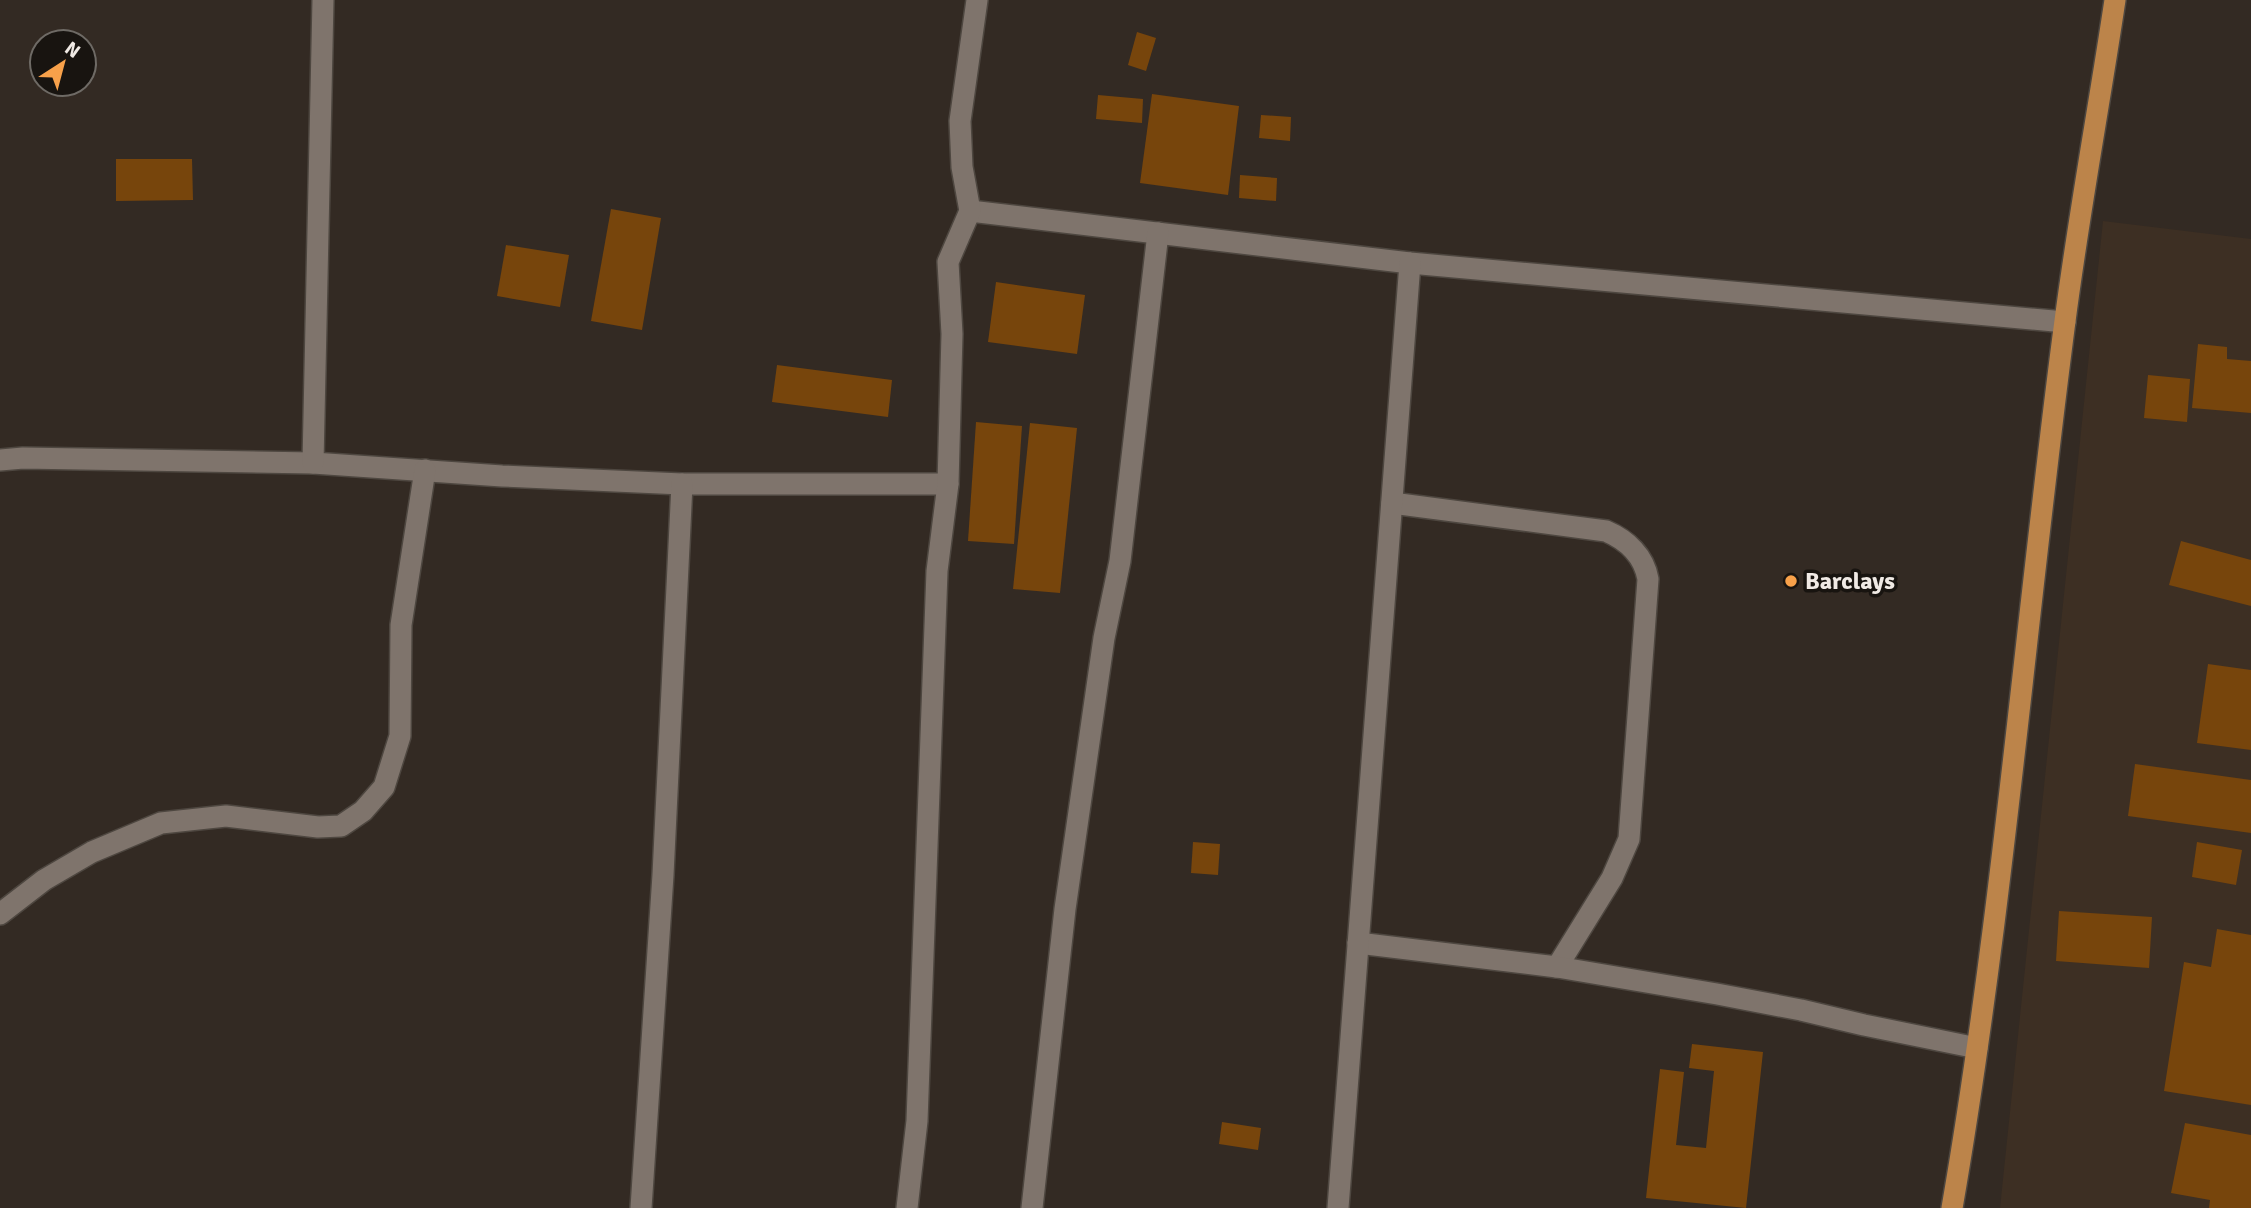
<svg xmlns="http://www.w3.org/2000/svg" width="2251" height="1208" font-family="Signika,sans-serif">
<style>
.built{fill:#3d2f23}
.building{fill:#77450c}
.lines{fill:none;stroke-linecap:round;stroke-linejoin:round}
.minor-casing{stroke:#4e4740;stroke-width:24}
.major-casing{stroke:#4e4740;stroke-width:24}
.minor{stroke:#7f746c;stroke-width:21}
.major{stroke:#bc844a;stroke-width:21}
.poi-dot{fill:#f8a14a;stroke:#181410;stroke-width:2.5}
.labels{text-anchor:middle;stroke-width:7;stroke-linejoin:round;paint-order:stroke}
.poi-label{font-size:24px;font-weight:bold;fill:#f0eae5;stroke:#181410;text-anchor:start}
</style>
<rect width="100%" height="100%" fill="#332a23"/>
<polygon class="built" points="2103,221 2251,239 2251,1208 2000,1208"/>
<g class="building">
<polygon points="1137,32 1156,38 1146,71 1128,65"/>
<polygon points="1152,94 1239,106 1228,195 1140,183"/>
<polygon points="1098,95 1143,99 1142,123 1096,119"/>
<polygon points="1261,115 1291,117 1290,141 1259,138"/>
<polygon points="116,159 192,159 193,200 116,201"/>
<polygon points="1240,175 1277,178 1276,201 1239,198"/>
<polygon points="611,209 661,218 642,330 591,321"/>
<polygon points="506,245 569,255 560,307 497,296"/>
<polygon points="996,282 1085,295 1077,354 988,342"/>
<polygon points="2198,344 2227,347 2227,359 2251,361 2251,413 2192,408"/>
<polygon points="777,365 892,380 888,417 772,402"/>
<polygon points="2148,375 2190,379 2187,422 2144,418"/>
<polygon points="976,422 1022,426 1014,544 968,541"/>
<polygon points="1030,423 1077,428 1060,593 1013,589"/>
<polygon points="2181,541 2251,560 2251,606 2169,585"/>
<polygon points="2208,664 2251,670 2251,750 2197,743"/>
<polygon points="2135,764 2251,780 2251,833 2128,816"/>
<polygon points="1193,842 1220,844 1218,875 1191,873"/>
<polygon points="2197,842 2242,850 2236,885 2192,877"/>
<polygon points="2059,911 2152,917 2149,968 2056,961"/>
<polygon points="2217,929 2251,935 2251,1105 2164,1091 2184,962 2211,967"/>
<polygon points="1692,1044 1763,1052 1746,1208 1646,1198 1660,1069 1684,1072 1676,1145 1706,1148 1714,1071 1689,1068"/>
<polygon points="1222,1122 1261,1128 1258,1150 1219,1144"/>
<polygon points="2185,1123 2251,1135 2251,1208 2209,1208 2210,1200 2171,1193"/>
</g>
<g class="lines">
<defs>
<g id="minor">
<polyline points="970,211 1410,263 2065,322"/>
<polyline points="0,460 23,458 313,463 502,476 682,484 948,484"/>
<polyline points="313,463 323,0"/>
<path d="M1392 503 1606 531C1627 540 1644 556 1648 579L1629 839 1612 878 1557 967"/>
<polyline points="0,914 44,880 92,852 161,823 226,816 318,827 341,826 363,811 384,787 400,736 401,625 425,470"/>
<polyline points="1358,943 1557,967 1717,994 1801,1010 1864,1025 1977,1048"/>
<polyline points="641,1208 663,875 682,484"/>
<polyline points="907,1208 917,1121 937,571 948,484 952,334 948,262 970,211 962,167 960,121 977,0"/>
<polyline points="1032,1208 1065,909 1104,638 1120,561 1158,233"/>
<polyline points="1338,1208 1410,263"/>
</g>
<path id="major" d="M1952 1208C2003 914 2026 616 2065 321 2079 213 2099 107 2115 0"/>
</defs>
<use href="#minor" class="minor-casing"/>
<use href="#major" class="major-casing"/>
<use href="#minor" class="minor"/>
<use href="#major" class="major"/>
</g>
<circle class="poi-dot" cx="1791" cy="581" r="7"/>
<g class="labels">
<g class="poi-label">
<text x="1805" y="589">Barclays</text>
</g>
</g>
<g transform="translate(63 63) rotate(36)"><circle r="33" fill="#181410" stroke="#6e6a65" stroke-width="2"/>
<path d="M0-5L12 26L0 18L-12 26Z" fill="#f8a14a"/>
<text y="-10" font-size="19" font-weight="bold" text-anchor="middle" fill="#f0eae5">N</text>
</g>
</svg>
